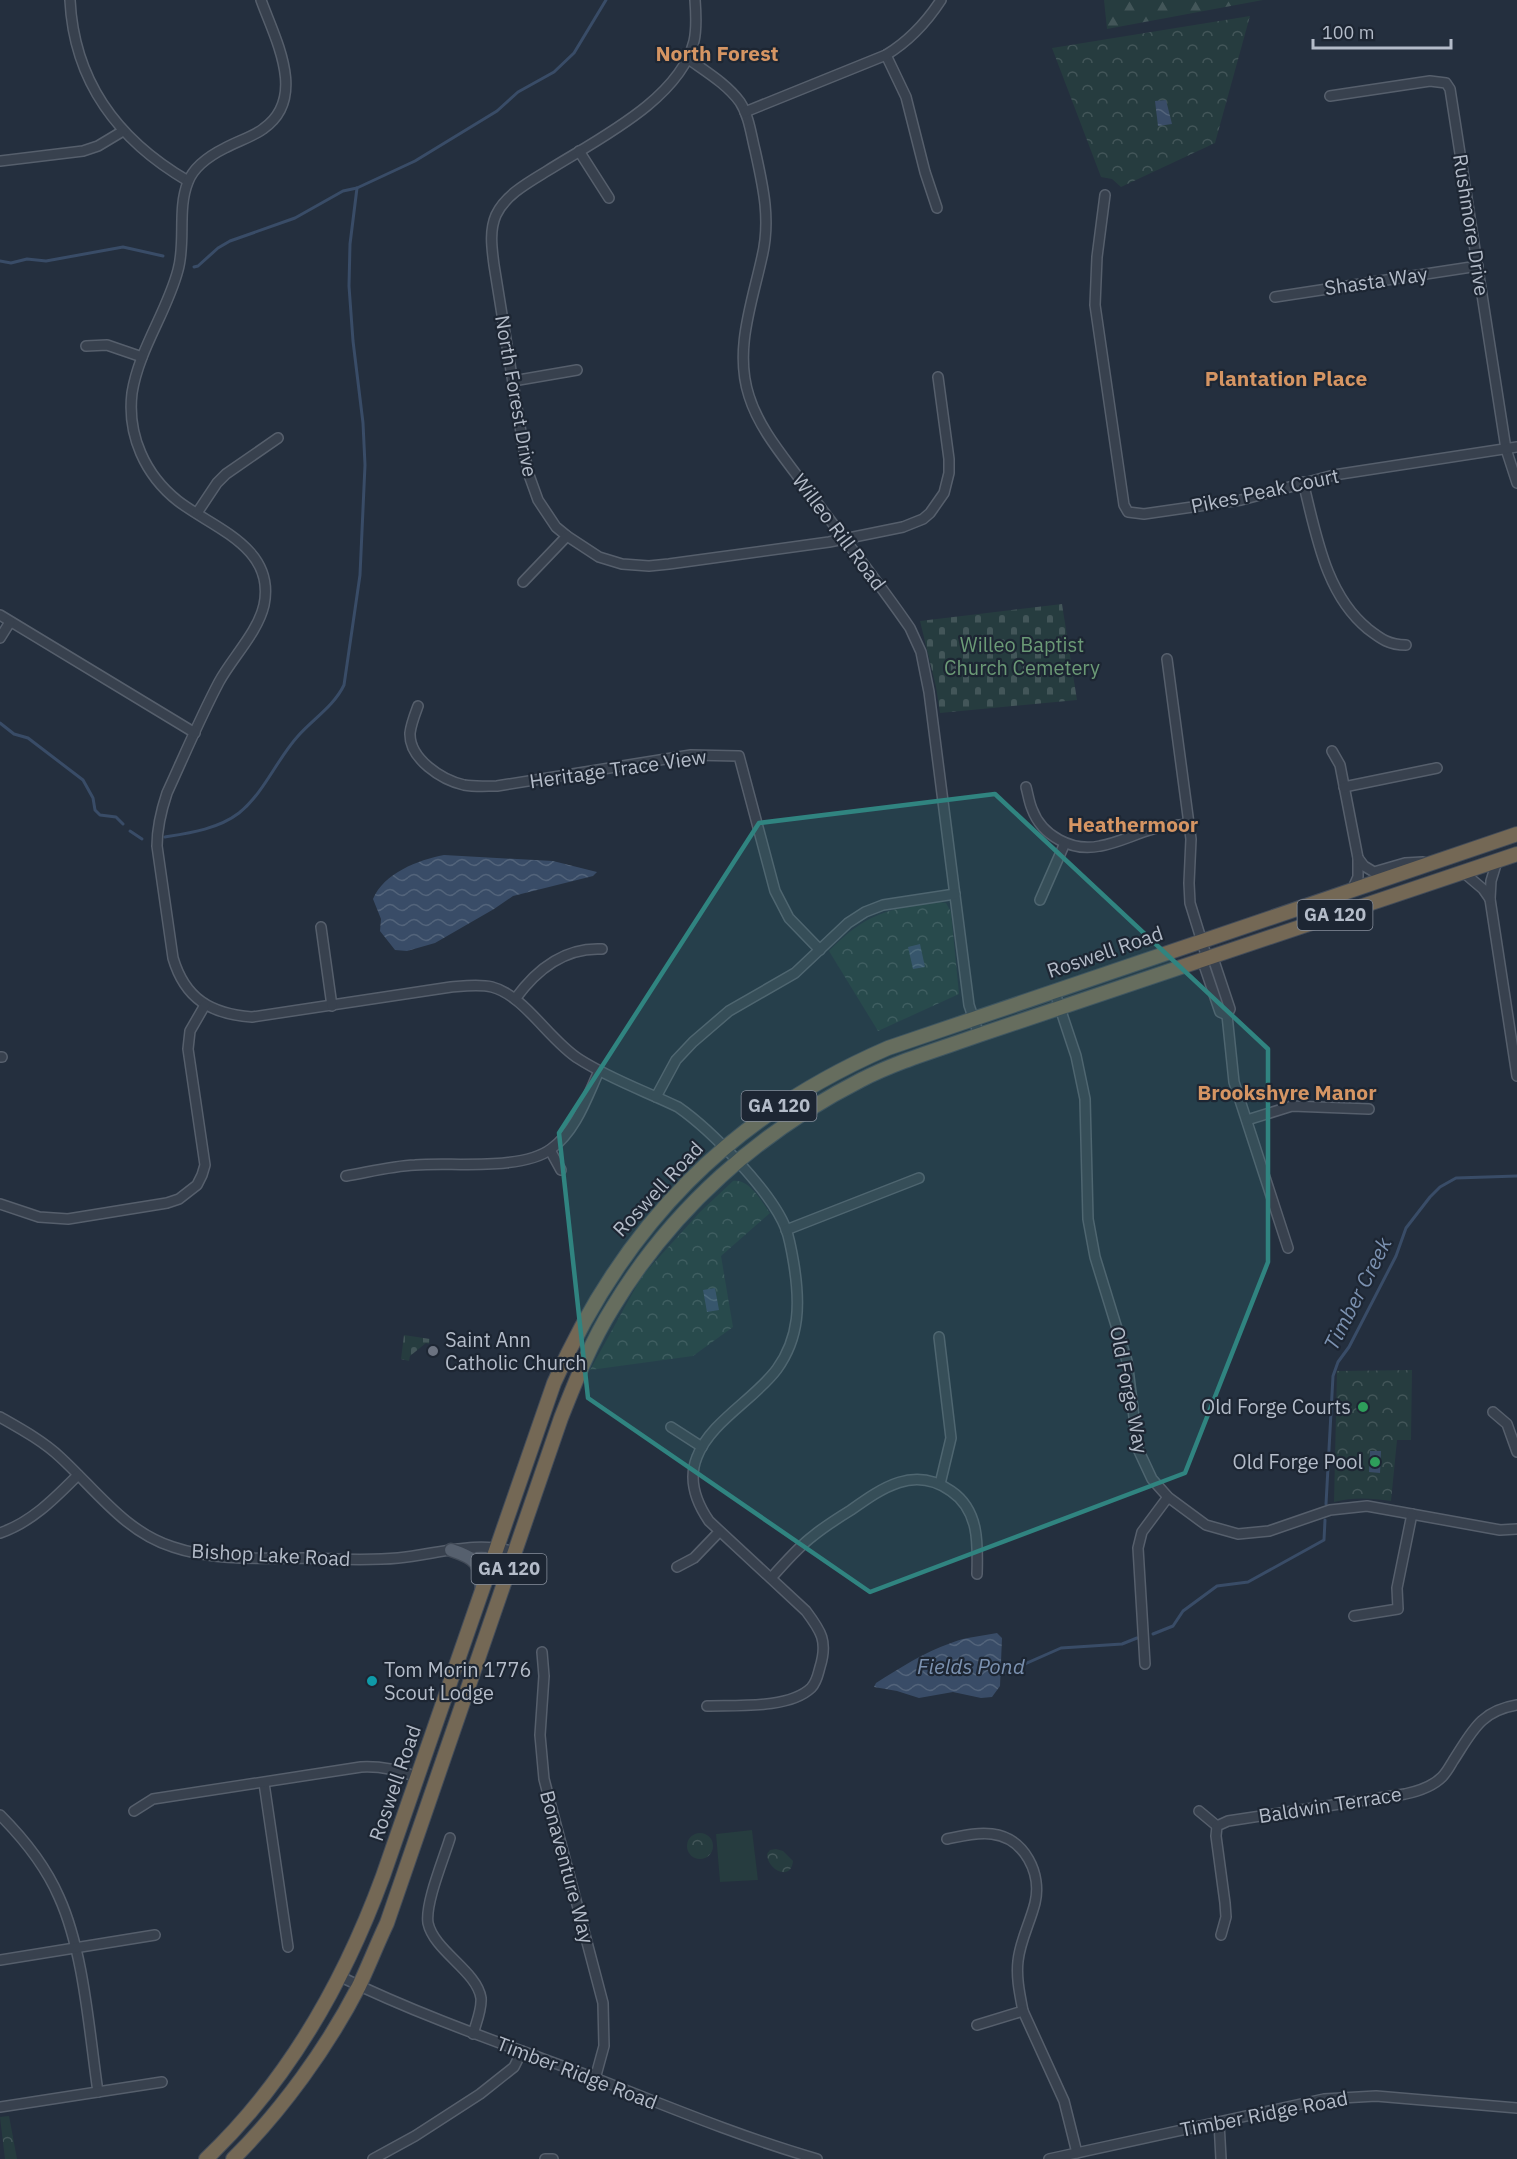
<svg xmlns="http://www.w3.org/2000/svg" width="1517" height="2159" font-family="'IBM Plex Sans',sans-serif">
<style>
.grass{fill:#263c3f}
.forest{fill:url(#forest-firs)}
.cemetery{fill:url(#cemetery-stones)}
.park{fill:url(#park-crowns)}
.water{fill:url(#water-waves)}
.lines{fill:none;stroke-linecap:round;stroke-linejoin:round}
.stream{stroke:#394c67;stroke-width:3}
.minor-casing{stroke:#565f6c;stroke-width:12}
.major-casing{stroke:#414a57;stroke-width:15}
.highway-casing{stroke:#434c59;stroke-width:16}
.minor{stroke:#38414e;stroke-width:9}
.major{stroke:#56606e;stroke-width:12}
.highway{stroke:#746855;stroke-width:14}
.marked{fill:#308480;fill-opacity:0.2;stroke:#308480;stroke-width:4.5;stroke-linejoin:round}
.worship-dot{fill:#6b7280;stroke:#1d2633;stroke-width:2}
.leisure-dot{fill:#2e9e5b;stroke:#1d2633;stroke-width:2}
.culture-dot{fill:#0f9aa8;stroke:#1d2633;stroke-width:2}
.labels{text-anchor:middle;stroke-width:4.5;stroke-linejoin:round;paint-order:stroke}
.shield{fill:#1d2633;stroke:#878f9c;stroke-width:1.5}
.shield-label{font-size:18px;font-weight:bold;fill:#b4bcc9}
.street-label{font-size:20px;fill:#b4bcc9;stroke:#1d2633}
.park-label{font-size:20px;fill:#6b9a76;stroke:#1d2633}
.poi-label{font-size:20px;fill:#b4bcc9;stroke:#1d2633;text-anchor:start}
.neighbourhood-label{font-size:21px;font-weight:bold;fill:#d59563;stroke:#1d2633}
.water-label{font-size:21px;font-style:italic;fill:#7c92b1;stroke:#1d2633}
</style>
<defs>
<pattern id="forest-firs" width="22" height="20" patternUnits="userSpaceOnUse" patternTransform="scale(1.5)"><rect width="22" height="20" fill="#263c3f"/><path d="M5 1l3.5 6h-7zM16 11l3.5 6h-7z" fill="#435659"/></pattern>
<pattern id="cemetery-stones" width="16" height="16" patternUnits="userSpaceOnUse" patternTransform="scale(1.5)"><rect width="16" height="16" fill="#263c3f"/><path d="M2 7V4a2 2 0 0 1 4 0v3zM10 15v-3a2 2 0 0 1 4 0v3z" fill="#435659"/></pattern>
<pattern id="park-crowns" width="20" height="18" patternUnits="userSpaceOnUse" patternTransform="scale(1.5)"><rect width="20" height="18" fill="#263c3f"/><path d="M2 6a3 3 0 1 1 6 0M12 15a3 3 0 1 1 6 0" fill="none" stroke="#435659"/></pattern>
<pattern id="water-waves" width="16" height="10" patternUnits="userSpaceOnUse" patternTransform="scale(1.5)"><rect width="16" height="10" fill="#394c67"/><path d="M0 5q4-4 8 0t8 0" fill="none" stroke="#53647b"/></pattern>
</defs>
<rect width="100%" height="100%" fill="#242f3e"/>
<polygon class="grass" points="752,1830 758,1880 720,1882 716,1834"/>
<polygon class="forest" points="1104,0 1263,0 1107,29"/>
<g class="cemetery">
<polygon points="1062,604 1077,700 940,713 936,687 920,621"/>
<polygon points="404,1335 430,1339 429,1344 426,1343 410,1356 409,1361 401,1359"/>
</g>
<g class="park">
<polygon points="1250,16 1215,143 1121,187 1112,179 1101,177 1052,48"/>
<path d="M940 902 946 903 951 912 959 994 878 1031 829 951C867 912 888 909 940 902Z"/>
<path d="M733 1181C750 1179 761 1201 770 1213L721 1256 733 1327 693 1356 590 1370 642 1276 700 1212Z"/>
<path d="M1412 1370 1411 1440H1397L1391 1501C1371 1498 1353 1497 1334 1502L1337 1371Z"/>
<circle cx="700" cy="1846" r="13"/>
<path d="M776 1849 783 1851 793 1861C791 1882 767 1870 767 1854L770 1850Z"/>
<polygon points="9,2116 17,2159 5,2159 0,2117"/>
</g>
<g class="water">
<polygon points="1166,100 1172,124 1158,126 1155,101"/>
<path d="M444 855 553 861 597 872 593 876 513 896 494 909 435 943 407 951 395 950 380 931 381 919 373 899C384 873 418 860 444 855Z"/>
<polygon points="920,944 925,967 913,969 908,947"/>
<polygon points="715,1288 719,1310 707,1312 703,1290"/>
<polygon points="1370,1451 1381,1451 1380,1473 1369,1472"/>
<path d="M997 1633 1002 1638 1000 1686 992 1697 981 1698 953 1692 919 1698 897 1691 874 1687 876 1683C900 1668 924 1652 951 1643 965 1637 982 1636 997 1633Z"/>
</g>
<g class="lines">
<g class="stream">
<polyline points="0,261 11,263 27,259 46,261 123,247 163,256"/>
<polyline points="194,267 198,266 218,248 230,241 295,218 343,191 357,188 415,161 497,111 518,92 554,72 574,53 606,0"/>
<polyline points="0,723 14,734 28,738 83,780 93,798 95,810 100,815 116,817 123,824"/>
<polyline points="130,831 142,839"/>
<path d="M165 837C190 833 218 829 239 813 264 793 277 759 298 736 313 719 334 706 344 685L360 575 365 465 363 423 353 341 349 286 350 244 357 188"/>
<polyline points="1326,1504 1333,1376 1338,1362 1349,1347 1396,1256 1406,1228 1430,1197 1440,1187 1456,1178 1517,1176"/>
<polyline points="1153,1634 1173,1626 1183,1611 1217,1586 1248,1582 1324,1540 1325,1520"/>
<polyline points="1000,1675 1061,1648 1122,1644 1137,1638"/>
</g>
<defs>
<g id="minor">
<path d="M70 0C74 82 119 141 188 181"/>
<path d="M261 0C275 39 308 98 263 129 252 137 238 141 225 148 211 155 194 166 188 182 177 209 186 242 178 270 167 312 139 349 132 393 127 435 145 475 178 501 213 528 276 547 264 605 258 632 232 658 219 682 200 718 184 756 167 793 161 811 157 827 157 846L173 958C185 999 211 1014 252 1017L451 987C464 986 479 984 492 987 524 995 550 1041 579 1059 610 1079 645 1091 678 1107 711 1130 772 1192 786 1229 790 1240 792 1253 794 1265 800 1303 800 1337 777 1369 755 1399 710 1422 697 1457 688 1479 696 1502 709 1521L806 1611C821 1631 828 1641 820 1667 818 1674 817 1682 811 1688 789 1709 736 1705 707 1706"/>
<path d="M695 0C696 13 697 28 694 41 680 100 594 141 547 171 529 182 505 195 496 215 489 231 492 249 494 265L524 451 529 475 538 500 556 527 567 536 599 557 622 564 649 566 669 564 829 542 903 527 923 519 930 513 944 493 949 473V459L938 377"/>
<polyline points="886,55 906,97 925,172 937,208"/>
<path d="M687 58C705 71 727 84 740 102 749 116 751 134 755 150 763 186 771 220 762 257 752 303 734 350 749 396 758 425 778 450 796 474 833 526 874 575 910 628L921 652 929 692 969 1005 979 1035"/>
<polyline points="1330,96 1430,81 1446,83 1450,89 1506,449 1517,483"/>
<path d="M745 112 886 55C909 41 926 23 941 0"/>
<polyline points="579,151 609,198"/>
<polyline points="0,161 83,151 98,146 123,131"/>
<polyline points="1105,195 1097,257 1095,305 1124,505 1128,512 1144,514 1241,500 1334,475 1517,447"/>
<polyline points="1275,297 1478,266"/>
<polyline points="86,346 107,345 142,357"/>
<polyline points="513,381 577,370"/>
<path d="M1303 482C1316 533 1325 594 1368 629 1381 639 1389 645 1406 645"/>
<polyline points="197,513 217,483 226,474 278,438"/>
<polyline points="523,582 567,536"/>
<polyline points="0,615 195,733"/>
<polyline points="0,638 10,622"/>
<polyline points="1167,659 1191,839 1189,883 1190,903 1207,958 1214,961 1230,1009 1227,1015 1234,1082 1288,1248"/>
<path d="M418 706C415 714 411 724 410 733 409 759 442 780 464 785 475 787 486 786 497 786L691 755 739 756 775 891 789 918 820 950"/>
<polyline points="1332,751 1340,765 1358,858 1358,877 1352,890"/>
<path d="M1026 787C1028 794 1029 802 1032 809 1042 836 1072 852 1100 846 1118 843 1135 834 1153 829 1164 826 1177 825 1189 824"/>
<polyline points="1344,787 1437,768"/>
<polyline points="1358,858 1364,866 1374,872 1405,863 1423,862"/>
<polyline points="1497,861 1491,881 1490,899 1517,1076"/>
<polyline points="1463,872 1483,889 1490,899"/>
<polyline points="1040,900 1065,843"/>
<polyline points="321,927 332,1006"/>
<polyline points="1207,958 1204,965 1220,1012 1227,1015"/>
<polyline points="1054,990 1076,1056 1085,1099 1088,1219 1095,1257 1127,1361 1138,1449 1152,1479 1168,1497 1206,1525 1238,1534 1269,1531 1330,1510 1367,1506 1500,1530 1517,1529"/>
<path d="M515 999C536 970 564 947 602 949"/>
<polyline points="0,1057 2,1057"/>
<polyline points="656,1097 676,1060 693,1042 729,1011 795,973 848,923 865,912 883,905 955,894"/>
<polyline points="1247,1120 1292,1106 1369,1109"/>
<polyline points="550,1150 561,1170"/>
<path d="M346 1176C369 1172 392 1166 415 1165 452 1162 521 1171 551 1149 576 1131 587 1097 599 1071"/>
<polyline points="0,1204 39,1217 68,1219 167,1203 179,1199 197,1185 202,1175 205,1165 188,1049 190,1031 205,1005"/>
<polyline points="786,1230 919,1178"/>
<polyline points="939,1337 951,1438 940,1484"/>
<polyline points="1493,1412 1507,1424 1517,1452"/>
<path d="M0 1417C21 1429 43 1441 60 1457 96 1490 125 1532 173 1547 214 1561 261 1558 303 1558 335 1559 367 1561 398 1558 438 1554 476 1540 515 1552"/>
<polyline points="671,1427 702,1447"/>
<path d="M0 1533C32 1522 55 1498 78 1475"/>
<polyline points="677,1567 694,1558 719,1532"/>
<path d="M771 1578C784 1564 797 1548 813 1536 825 1526 838 1518 851 1510 882 1488 914 1465 951 1491 979 1510 978 1543 977 1574"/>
<polyline points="1354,1616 1398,1609 1397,1588 1412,1514"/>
<polyline points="542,1652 544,1676 540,1735 544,1779 603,2003 604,2046 595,2079"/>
<polyline points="1145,1664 1138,1548 1142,1532 1168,1497"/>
<polyline points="264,1783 288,1947"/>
<path d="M134 1811 153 1799 361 1767C382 1766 398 1770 417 1777"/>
<polyline points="1199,1811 1217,1826"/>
<path d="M0 1815C24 1839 46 1867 59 1897 84 1952 89 2031 98 2092"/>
<path d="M450 1838C444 1858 425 1903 428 1923 434 1951 477 1971 481 1998 482 2010 476 2023 473 2034"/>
<path d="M947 1839C962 1836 977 1832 992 1834 1025 1838 1042 1874 1035 1903 1030 1923 1020 1941 1018 1961 1016 1978 1020 1995 1023 2011L1064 2101 1077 2153"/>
<path d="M1221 1935 1226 1917 1225 1903 1216 1836 1217 1826 1228 1821 1405 1794C1419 1791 1432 1787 1442 1777 1447 1772 1450 1766 1453 1761 1472 1732 1480 1711 1517 1705"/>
<polyline points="0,1960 155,1935"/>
<path d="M341 1977C423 2017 509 2046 595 2078 669 2107 741 2137 817 2159"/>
<polyline points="977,2025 1023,2011"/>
<polyline points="0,2107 162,2082"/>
<polyline points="1219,2122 1221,2159"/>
<polyline points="373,2159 415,2136 480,2094 514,2067 522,2051"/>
<polyline points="545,2159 553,2159"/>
<polyline points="1049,2159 1324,2099 1376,2096 1517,2108"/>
</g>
<path id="major" d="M451 1550C478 1559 480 1563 482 1591"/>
<g id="highway">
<path d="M206 2159C289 2080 344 1982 383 1876L554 1383C624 1225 729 1117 888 1048L1517 834"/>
<path d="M233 2159C282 2110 327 2048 359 1986 369 1965 377 1944 387 1923L561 1418C576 1380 591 1342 613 1307 672 1209 759 1132 861 1080 898 1061 940 1049 979 1035L1517 854"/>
</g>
</defs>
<use href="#minor" class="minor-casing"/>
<use href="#major" class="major-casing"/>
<use href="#highway" class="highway-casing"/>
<use href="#minor" class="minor"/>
<use href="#major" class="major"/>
<use href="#highway" class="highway"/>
</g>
<path class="marked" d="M995 794 1268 1049V1262L1185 1473 870 1592 588 1398 559 1133 759 823Z"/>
<circle class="worship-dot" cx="433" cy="1351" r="6"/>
<g class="leisure-dot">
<circle cx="1363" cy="1407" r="6"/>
<circle cx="1375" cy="1462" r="6"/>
</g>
<circle class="culture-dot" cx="372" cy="1681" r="6"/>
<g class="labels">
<g class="shield">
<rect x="1297.5" y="900" width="75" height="30" rx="4.5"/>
<rect x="741.5" y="1091" width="75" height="30" rx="4.5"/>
<rect x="471.5" y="1554" width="75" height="30" rx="4.5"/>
</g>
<g class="shield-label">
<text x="1335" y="921">GA 120</text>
<text x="779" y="1112">GA 120</text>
<text x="509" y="1575">GA 120</text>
</g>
<g class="street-label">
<text transform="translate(1471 225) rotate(81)" y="7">Rushmore Drive</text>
<text transform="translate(1376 281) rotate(-8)" y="7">Shasta Way</text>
<text transform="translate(516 396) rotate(80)" y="7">North Forest Drive</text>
<text transform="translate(1265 491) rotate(-12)" y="7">Pikes Peak Court</text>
<text transform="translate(839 532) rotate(53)" y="7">Willeo Rill Road</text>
<text transform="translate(618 769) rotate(-8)" y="7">Heritage Trace View</text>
<text transform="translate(1105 952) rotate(-19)" y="7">Roswell Road</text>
<text transform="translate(658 1189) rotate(-47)" y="7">Roswell Road</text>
<text transform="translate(1129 1390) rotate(79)" y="7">Old Forge Way</text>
<text transform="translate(271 1555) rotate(3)" y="7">Bishop Lake Road</text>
<text transform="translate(395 1783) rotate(-71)" y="7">Roswell Road</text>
<text transform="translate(1330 1805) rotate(-9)" y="7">Baldwin Terrace</text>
<text transform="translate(567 1867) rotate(75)" y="7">Bonaventure Way</text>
<text transform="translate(577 2073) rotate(21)" y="7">Timber Ridge Road</text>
<text transform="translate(1264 2114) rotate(-11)" y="7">Timber Ridge Road</text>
</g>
<g class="park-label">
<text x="1022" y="652">Willeo Baptist<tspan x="1022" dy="23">Church Cemetery</tspan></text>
</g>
<g class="poi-label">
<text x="445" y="1347">Saint Ann<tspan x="445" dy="23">Catholic Church</tspan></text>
<text x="1351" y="1414" text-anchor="end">Old Forge Courts</text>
<text x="1363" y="1469" text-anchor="end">Old Forge Pool</text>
<text x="384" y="1677">Tom Morin 1776<tspan x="384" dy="23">Scout Lodge</tspan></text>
</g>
<g class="neighbourhood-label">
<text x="717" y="61">North Forest</text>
<text x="1286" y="386">Plantation Place</text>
<text x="1133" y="832">Heathermoor</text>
<text x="1287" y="1100">Brookshyre Manor</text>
</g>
<g class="water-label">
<text transform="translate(1358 1294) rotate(-63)" y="7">Timber Creek</text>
<text x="971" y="1674">Fields Pond</text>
</g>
</g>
<path d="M1313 39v9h138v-9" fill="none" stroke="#b4bcc9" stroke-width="3"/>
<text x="1322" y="39" font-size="18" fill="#b4bcc9" stroke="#1d2633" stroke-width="4.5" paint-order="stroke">100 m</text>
</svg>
